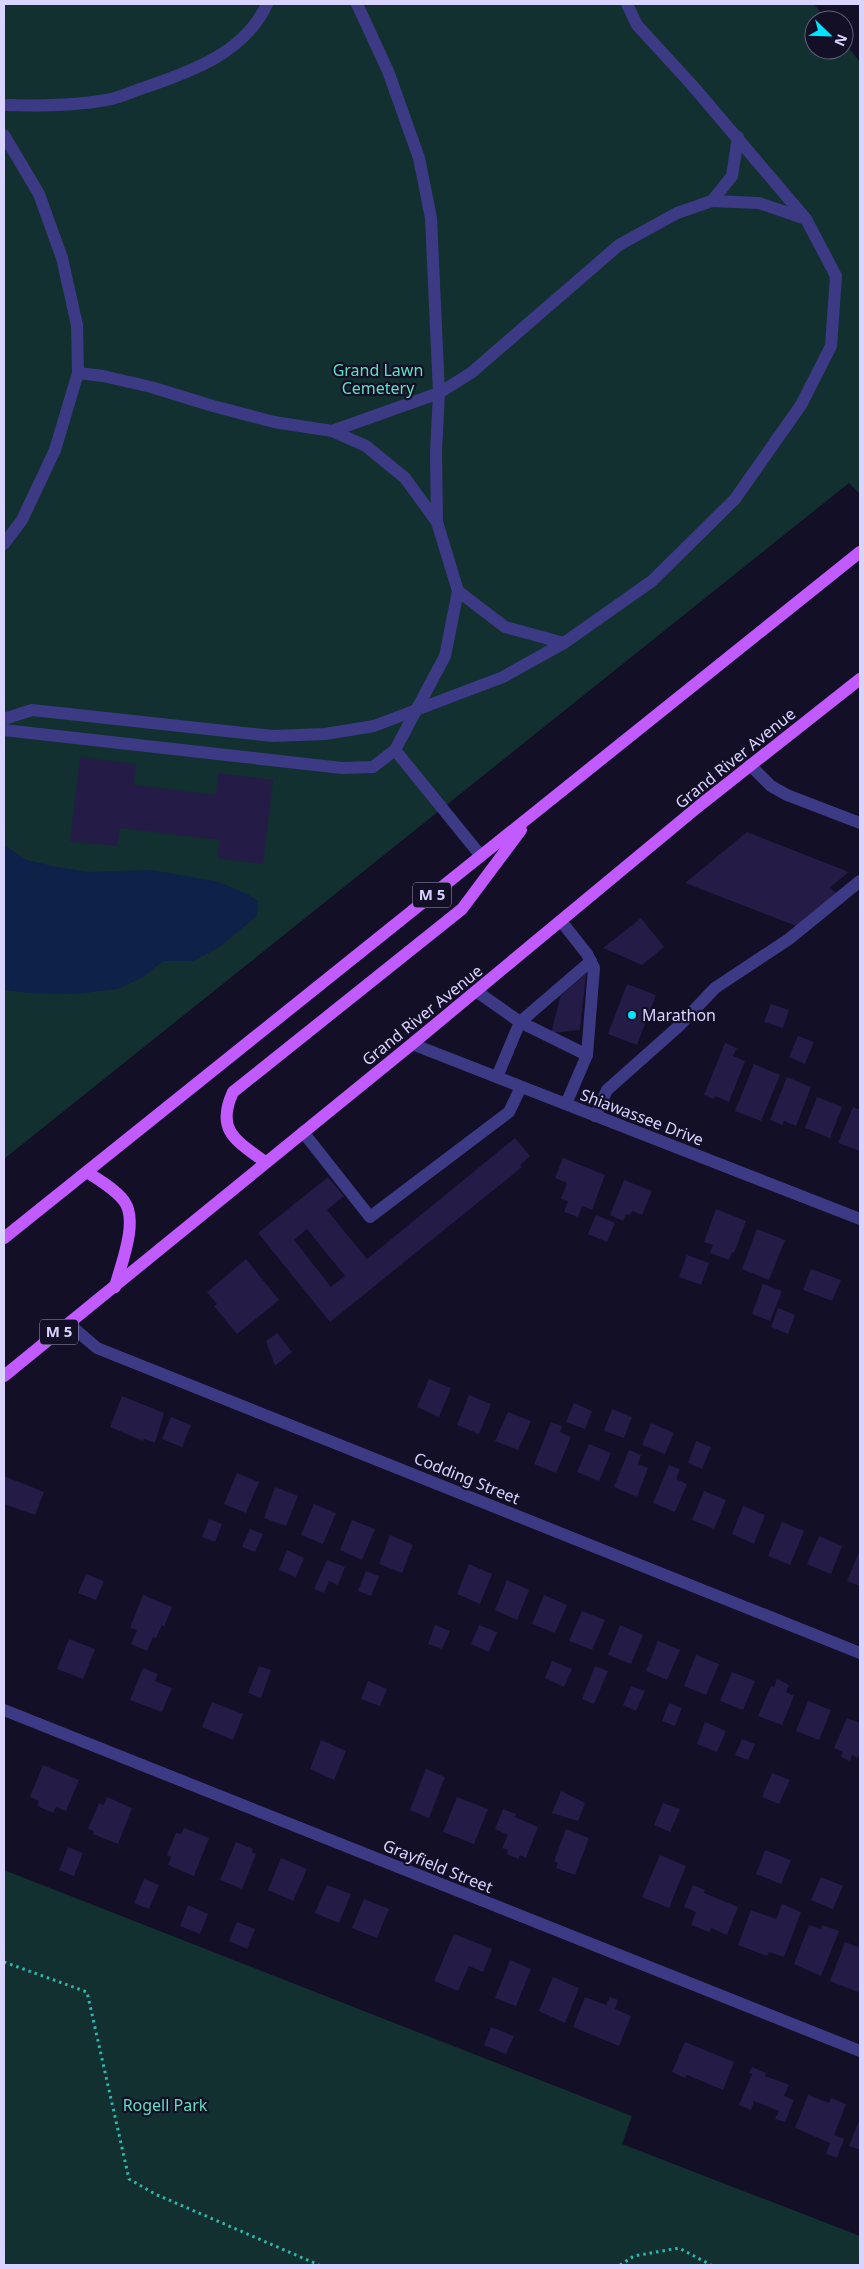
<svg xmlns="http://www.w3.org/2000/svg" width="864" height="2269" font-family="'Noto Sans',sans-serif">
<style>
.green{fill:#12302f}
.water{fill:#0c2248}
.building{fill:#241b47;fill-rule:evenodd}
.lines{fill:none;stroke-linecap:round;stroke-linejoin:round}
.path{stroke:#2fb8b0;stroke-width:3;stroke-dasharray:2.5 4;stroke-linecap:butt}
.minor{stroke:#3d3a85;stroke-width:12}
.major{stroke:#c25bff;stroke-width:12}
.poi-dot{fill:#00e5ff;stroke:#130f26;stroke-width:2}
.labels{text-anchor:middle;stroke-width:4.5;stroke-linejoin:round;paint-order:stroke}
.shield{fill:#130f26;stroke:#9e99be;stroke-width:1}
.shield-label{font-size:15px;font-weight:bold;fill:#d9d4ff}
.park-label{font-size:16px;fill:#5fe0c0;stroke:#130f26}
.street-label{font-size:16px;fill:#d9d4ff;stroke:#130f26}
.poi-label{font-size:16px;fill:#d9d4ff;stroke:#130f26;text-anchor:start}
</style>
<rect width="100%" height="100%" fill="#130f26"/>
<g class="green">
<polygon points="4,4 814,4 827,20 814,20 814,50 844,50 844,42 860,62 860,494 849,483 4,1159"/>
<polygon points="4,1870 632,2116 622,2144 860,2236 860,2265 4,2265"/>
</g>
<polygon class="water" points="4,845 27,860 52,866 89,872 152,870 219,882 247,894 258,901 257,916 218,948 193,961 163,961 145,976 118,989 75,994 30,993 4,990"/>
<g class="building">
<polygon points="80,757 136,764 134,785 216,795 218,773 273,780 263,864 217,858 220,840 120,828 117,846 70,841"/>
<polygon points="747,832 849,872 830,887 837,895 799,927 685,883"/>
<polygon points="641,918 664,947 642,965 603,948"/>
<polygon points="586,974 580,1030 551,1033 561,995"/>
<polygon points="627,984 656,995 637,1045 608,1034"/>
<polygon points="771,1004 789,1010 783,1028 764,1022"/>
<polygon points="798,1036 814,1042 805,1064 789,1057"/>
<polygon points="725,1043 737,1048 733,1056 745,1061 729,1102 715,1096 714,1099 704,1095"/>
<polygon points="754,1064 780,1075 761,1121 735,1111"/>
<polygon points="787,1077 811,1087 796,1126 784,1121 782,1125 770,1120"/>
<polygon points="817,1097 842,1107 830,1138 805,1128"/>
<polygon points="853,1107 860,1110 860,1151 838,1143"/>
<path d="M515 1138 530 1156 520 1165 522 1167 330 1322 258 1233 328 1177 344 1196 327 1210 367 1259ZM307 1229 345 1276 331 1287 294 1240Z"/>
<polygon points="563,1158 605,1175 592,1210 582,1206 578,1217 564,1212 568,1201 561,1199 567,1183 555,1178"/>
<polygon points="624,1180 652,1191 642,1215 632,1211 630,1215 626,1214 623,1221 610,1215"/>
<polygon points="716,1209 746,1221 734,1253 732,1252 729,1260 710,1253 713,1245 704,1242"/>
<polygon points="596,1215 615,1223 607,1242 588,1234"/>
<polygon points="757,1229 785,1240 769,1280 742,1269"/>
<polygon points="687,1255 709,1263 701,1285 679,1277"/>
<polygon points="246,1259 279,1300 237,1334 214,1306 217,1304 207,1292"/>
<polygon points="811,1269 841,1280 832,1301 803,1290"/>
<polygon points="763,1284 782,1291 770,1321 752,1314"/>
<polygon points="778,1308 795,1315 788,1334 771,1327"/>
<polygon points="277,1333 292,1352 275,1366 266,1341"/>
<polygon points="429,1379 451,1388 439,1417 417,1407"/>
<polygon points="469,1395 491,1404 479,1434 457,1425"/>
<polygon points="122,1396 164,1413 155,1443 144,1439 143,1441 110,1427"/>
<polygon points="574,1403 592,1411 585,1429 566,1422"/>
<polygon points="612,1409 632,1417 624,1438 604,1431"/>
<polygon points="508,1412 531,1421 518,1450 495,1441"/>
<polygon points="171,1417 191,1425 182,1447 162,1439"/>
<polygon points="551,1422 562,1426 560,1432 571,1437 556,1473 534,1464"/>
<polygon points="651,1423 674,1433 665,1454 642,1445"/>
<polygon points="696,1441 711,1447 702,1469 688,1463"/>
<polygon points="589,1444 611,1453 599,1481 577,1472"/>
<polygon points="629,1450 641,1455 638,1464 648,1468 637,1497 614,1487"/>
<polygon points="669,1465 680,1469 676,1479 687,1484 675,1512 653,1503"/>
<polygon points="237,1473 259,1482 246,1513 224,1504"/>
<polygon points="4,1476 44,1492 35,1515 4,1504"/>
<polygon points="275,1487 298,1496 286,1526 264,1518"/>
<polygon points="704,1491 726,1500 714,1529 692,1520"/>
<polygon points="314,1504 336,1513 323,1544 301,1535"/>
<polygon points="743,1506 765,1515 754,1544 732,1534"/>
<polygon points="209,1519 222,1524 215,1542 202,1537"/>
<polygon points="352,1520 375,1529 362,1560 340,1550"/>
<polygon points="782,1522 804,1531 790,1565 768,1556"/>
<polygon points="250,1529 263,1534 255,1552 242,1547"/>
<polygon points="390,1535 413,1545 402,1573 379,1564"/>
<polygon points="819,1536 842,1546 831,1574 807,1564"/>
<polygon points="287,1550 304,1558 296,1577 279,1570"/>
<polygon points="859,1552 860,1553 860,1586 847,1581"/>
<polygon points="327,1560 345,1567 338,1585 329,1581 324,1593 314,1589"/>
<polygon points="469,1564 492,1574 480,1604 457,1594"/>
<polygon points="366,1571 379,1576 371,1596 358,1591"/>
<polygon points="86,1574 104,1581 96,1600 78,1593"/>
<polygon points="507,1580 529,1590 517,1620 495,1610"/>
<polygon points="143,1595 172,1607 164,1627 162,1625 156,1638 153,1637 147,1651 131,1644 137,1630 130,1628"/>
<polygon points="544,1595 567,1605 555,1633 532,1624"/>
<polygon points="582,1611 605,1620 592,1650 569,1641"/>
<polygon points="435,1625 450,1631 442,1649 428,1644"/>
<polygon points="479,1625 497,1632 489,1652 471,1644"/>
<polygon points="620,1625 643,1635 631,1664 608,1655"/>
<polygon points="69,1639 95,1649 83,1679 57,1669"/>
<polygon points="658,1641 680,1650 667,1680 646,1671"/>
<polygon points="696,1655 719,1664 706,1695 684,1686"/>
<polygon points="552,1661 572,1669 564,1687 545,1678"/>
<polygon points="259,1666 271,1670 261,1698 248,1693"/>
<polygon points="595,1666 608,1671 594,1704 582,1699"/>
<polygon points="143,1668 158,1674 155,1681 172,1688 162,1712 130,1700"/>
<polygon points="732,1672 755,1681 743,1710 720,1701"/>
<polygon points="777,1679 789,1685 786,1692 794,1696 782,1725 758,1716 771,1686 774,1687"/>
<polygon points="368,1681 387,1689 380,1706 361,1699"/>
<polygon points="631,1686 645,1691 636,1711 623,1705"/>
<polygon points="808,1701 831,1710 819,1740 796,1731"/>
<polygon points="212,1702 243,1714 233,1740 202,1727"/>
<polygon points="669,1703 682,1708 675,1726 662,1721"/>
<polygon points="847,1718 860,1723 860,1752 858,1758 852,1755 850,1761 841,1757 843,1752 834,1748"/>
<polygon points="705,1722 726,1731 717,1752 697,1744"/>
<polygon points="742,1739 755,1744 748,1760 735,1755"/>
<polygon points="321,1740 346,1751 334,1780 310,1769"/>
<polygon points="43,1765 79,1780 66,1811 56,1807 53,1813 37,1806 39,1801 30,1797"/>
<polygon points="426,1769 445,1777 429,1818 410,1810"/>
<polygon points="772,1773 790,1780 779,1804 762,1797"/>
<polygon points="561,1791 585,1803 578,1821 552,1813"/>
<polygon points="107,1797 132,1808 118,1844 93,1834 94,1831 88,1829 99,1803 104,1805"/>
<polygon points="457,1797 488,1809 474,1844 443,1832"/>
<polygon points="663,1803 680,1809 670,1832 654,1825"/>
<polygon points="503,1809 516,1814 515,1817 538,1827 526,1858 520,1855 518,1859 507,1854 508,1850 502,1848 508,1835 495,1829"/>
<polygon points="184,1828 209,1838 194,1876 168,1865 171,1857 167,1855 176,1833 181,1834"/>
<polygon points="566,1829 589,1838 575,1875 556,1868 558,1863 554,1861"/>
<polygon points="236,1842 253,1849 252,1852 256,1854 242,1889 220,1880"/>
<polygon points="68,1847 83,1853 74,1876 59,1870"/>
<polygon points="765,1850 791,1860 781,1884 756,1874"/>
<polygon points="660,1855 686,1866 669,1908 642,1897"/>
<polygon points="281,1858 307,1869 293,1901 268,1890"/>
<polygon points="821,1877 843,1886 833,1909 811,1900"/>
<polygon points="144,1879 159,1885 149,1909 134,1903"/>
<polygon points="327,1885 351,1894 339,1923 315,1913"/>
<polygon points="693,1885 705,1890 704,1893 738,1907 727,1935 711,1928 709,1932 691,1925 696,1912 684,1907"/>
<polygon points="364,1899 389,1909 377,1938 352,1928"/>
<polygon points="782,1904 801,1912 784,1957 769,1952 767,1956 738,1945 751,1910 776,1919"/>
<polygon points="188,1905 208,1914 200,1934 180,1926"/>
<polygon points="237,1922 255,1929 247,1949 229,1941"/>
<polygon points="809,1925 821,1929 822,1925 839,1931 821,1976 794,1964"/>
<polygon points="454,1934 492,1949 483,1972 469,1966 458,1991 434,1981"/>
<polygon points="860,1941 860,1987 858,1992 830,1981 845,1942 858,1947"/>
<polygon points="510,1960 531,1969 516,2006 495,1998"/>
<polygon points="553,1977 579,1988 565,2023 539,2011"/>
<polygon points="585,1997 606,2005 610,1997 618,2000 615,2009 631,2016 619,2046 573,2027"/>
<polygon points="491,2027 514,2036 506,2054 484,2045"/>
<polygon points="685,2042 734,2062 723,2090 687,2075 685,2078 672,2072"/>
<polygon points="752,2067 766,2073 765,2076 789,2085 784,2096 794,2100 785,2122 775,2119 779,2111 754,2101 751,2110 739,2105 752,2074 749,2073"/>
<polygon points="808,2095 829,2103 831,2098 846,2104 834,2135 844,2139 837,2158 826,2154 830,2143 795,2128"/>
<polygon points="860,2118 860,2150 849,2146"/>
</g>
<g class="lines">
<g class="path">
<polyline points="4,1962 87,1992 129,2179 155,2194 319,2265"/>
<polyline points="620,2265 634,2256 679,2248 711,2265"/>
</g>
<g class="minor">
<polyline points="357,4 388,71 419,158 431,218 439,393 436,451 437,522"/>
<path d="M4 105C38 106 73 106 106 100 120 98 133 91 146 87 193 71 245 52 267 4"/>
<polyline points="4,135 39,194 62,258 77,325 78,373 55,450 22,520 4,544"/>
<polyline points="712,201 759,203 806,219"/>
<polyline points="332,431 439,393 471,373 619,245 677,213 712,201 732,176 738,137"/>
<polyline points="458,591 505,627 564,643"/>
<polyline points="4,719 32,710 273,736 325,734 374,726 503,677 564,643 652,581 735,499 801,405 831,346 836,276 806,219 692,85 637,25 627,4"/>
<polyline points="4,730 342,768 373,767 395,750 445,656 458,591 437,522 405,478 366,446 332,431 274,422 213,406 151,387 103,376 78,373"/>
<polyline points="395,750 481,856"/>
<polyline points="750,765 771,786 787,795 860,823"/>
<polyline points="561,921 587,954 594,968 587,1055 566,1104"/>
<polyline points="476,991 520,1022 587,1055"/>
<polyline points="412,1044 860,1219"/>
<polyline points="497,1077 520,1022 591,961"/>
<polyline points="595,1116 607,1090 679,1026 715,988 789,939 860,881"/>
<polyline points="303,1132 370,1217 509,1112 521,1087"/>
<polyline points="69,1324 97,1348 860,1653"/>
<polyline points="4,1710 860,2051"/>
</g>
<g class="major">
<path d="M265 1162C237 1141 215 1131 233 1092L462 909 521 830"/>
<path d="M87 1172C99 1180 115 1189 124 1201 139 1221 121 1264 115 1287"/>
<polyline points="4,1238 860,552"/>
<polyline points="4,1376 412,1044 699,806 860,679"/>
</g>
</g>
<circle class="poi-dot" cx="632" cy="1015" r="5"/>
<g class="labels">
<g class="shield">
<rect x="413" y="882.5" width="38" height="25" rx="4"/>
<rect x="40" y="1319.5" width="38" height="25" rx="4"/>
</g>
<g class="shield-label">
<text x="432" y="900">M 5</text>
<text x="59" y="1337">M 5</text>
</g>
<g class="park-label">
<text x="378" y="376">Grand Lawn<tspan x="378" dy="18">Cemetery</tspan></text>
<text x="165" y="2111">Rogell Park</text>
</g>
<g class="street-label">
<text transform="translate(735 758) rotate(-39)" y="6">Grand River Avenue</text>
<text transform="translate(422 1015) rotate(-39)" y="6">Grand River Avenue</text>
<text transform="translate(642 1117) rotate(21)" y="6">Shiawassee Drive</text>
<text transform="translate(467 1478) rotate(22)" y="6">Codding Street</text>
<text transform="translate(438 1866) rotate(22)" y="6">Grayfield Street</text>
</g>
<g class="poi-label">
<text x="642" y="1021">Marathon</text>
</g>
</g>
<rect width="864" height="2269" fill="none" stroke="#d9d4ff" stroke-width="10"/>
<g transform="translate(829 35) rotate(113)"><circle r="24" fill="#130f26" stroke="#625e7d"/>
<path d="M0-4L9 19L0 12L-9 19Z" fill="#00e5ff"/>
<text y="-8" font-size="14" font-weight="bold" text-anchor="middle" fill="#d9d4ff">N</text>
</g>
</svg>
